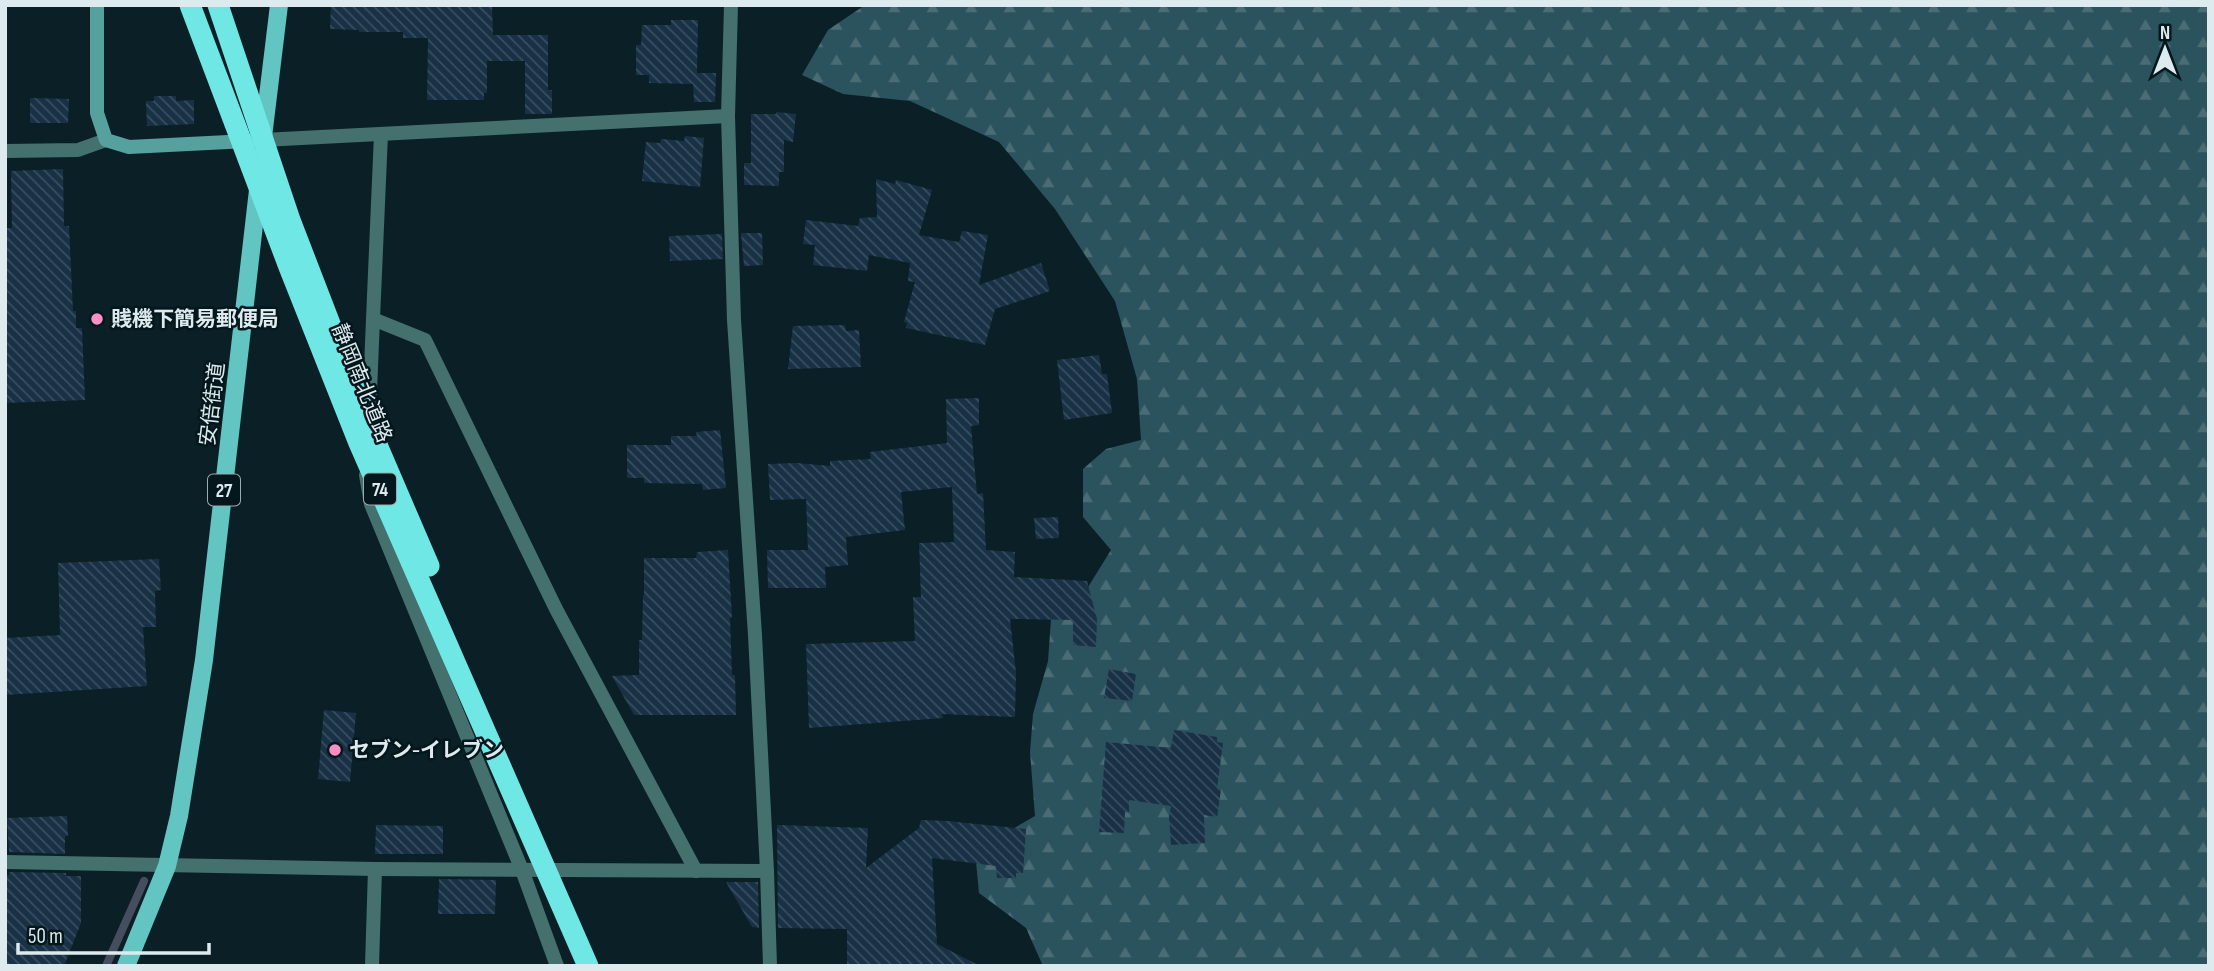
<svg xmlns="http://www.w3.org/2000/svg" width="2214" height="971" font-family="'Sofia Sans Condensed','Noto Sans JP',sans-serif">
<style>
.forest{fill:url(#forest-firs)}
.lines{fill:none;stroke-linecap:round;stroke-linejoin:round}
.stream{stroke:#464d5e;stroke-width:8}
.building{fill:url(#building-back-hatch)}
.street{stroke:#44706e;stroke-width:14}
.secondary{stroke:#56a09e;stroke-width:14}
.primary{stroke:#63c5c2;stroke-width:18}
.highway-bridge{stroke:#6fe7e4;stroke-width:21}
.poi-dot{fill:#fb8fc5;stroke:#03171d;stroke-width:2.5}
.labels{text-anchor:middle;stroke-width:5;stroke-linejoin:round;paint-order:stroke}
.shield{fill:#03171d;stroke:#9cabaf;stroke-width:2}
.shield-label{font-size:19px;font-weight:bold;fill:#ddeaee}
.poi-label{font-size:21px;font-weight:bold;fill:#ddeaee;stroke:#03171d;text-anchor:start}
.street-label{font-size:21px;fill:#ddeaee;stroke:#03171d}
</style>
<defs>
<pattern id="forest-firs" width="22" height="20" patternUnits="userSpaceOnUse" patternTransform="scale(1.75)"><rect width="22" height="20" fill="#2b535e"/><path d="M5 1l3.5 6h-7zM16 11l3.5 6h-7z" fill="#496c75"/></pattern>
<pattern id="building-back-hatch" width="6" height="6" patternUnits="userSpaceOnUse" patternTransform="scale(1.75)"><rect width="6" height="6" fill="#183145"/><path d="M-1 5l2 2M0 0l6 6M5-1l2 2" fill="none" stroke="#394f60"/></pattern>
</defs>
<rect width="100%" height="100%" fill="#0a2026"/>
<polygon class="forest" points="865,5 2209,5 2209,966 1043,966 1026,928 979,893 975,851 1035,816 1030,752 1033,714 1048,661 1052,606 1085,592 1111,550 1083,517 1083,469 1106,449 1141,440 1137,379 1115,301 1055,209 999,142 910,101 843,94 802,75 828,30"/>
<g class="lines">
<polyline class="stream" points="106,966 144,881"/>
</g>
<g class="building">
<polygon points="331,5 492,5 493,35 548,35 548,90 552,90 552,114 525,114 525,61 487,61 487,93 484,93 484,100 427,100 428,38 403,38 403,32 359,32 359,30 330,29"/>
<polygon points="671,20 698,20 697,73 716,73 715,102 694,102 693,84 649,83 649,75 636,75 636,45 641,45 642,25 671,25"/>
<polygon points="154,96 176,96 176,101 194,100 194,124 147,126 146,101 154,101"/>
<polygon points="30,98 69,99 68,123 30,123"/>
<polygon points="776,112 796,114 793,142 784,140 784,172 779,172 779,186 744,185 744,163 751,163 751,114 776,114"/>
<polygon points="685,136 704,138 700,187 642,181 646,142 660,143 661,139 684,141"/>
<polygon points="63,169 64,226 69,226 73,311 76,311 76,328 82,328 85,400 5,403 5,228 12,228 11,171"/>
<polygon points="876,179 895,184 896,180 932,190 919,235 959,242 962,231 988,235 979,285 1041,263 1050,291 995,309 985,345 906,328 907,323 904,322 915,282 908,281 910,263 869,255 867,271 813,265 815,245 803,244 806,220 858,226 860,218 877,217"/>
<polygon points="741,233 762,233 763,265 744,266"/>
<polygon points="722,234 723,259 670,261 669,236"/>
<polygon points="845,325 846,331 859,330 861,367 788,369 793,326"/>
<polygon points="1099,355 1102,374 1107,374 1112,413 1064,420 1057,360"/>
<polygon points="979,398 979,425 971,426 977,494 983,493 986,550 1015,552 1014,577 1087,581 1097,619 1096,647 1073,645 1073,620 1010,619 1016,673 1015,717 942,714 943,718 809,728 806,644 915,641 913,597 921,597 919,543 954,542 952,487 901,492 905,530 846,537 848,565 825,567 826,588 768,588 767,550 808,550 806,499 770,500 768,464 797,463 830,466 830,461 871,459 870,452 947,443 946,399"/>
<polygon points="720,430 726,488 703,490 702,484 644,483 644,478 627,478 627,445 671,445 671,436 697,436 696,432"/>
<polygon points="1058,517 1059,538 1036,539 1034,518"/>
<polygon points="728,550 732,617 730,618 732,675 735,675 736,715 634,715 612,676 639,675 639,640 642,640 643,595 644,595 644,558 696,558 697,552"/>
<polygon points="159,559 161,590 155,591 156,627 143,627 147,686 5,695 5,638 60,635 58,563"/>
<polygon points="1109,669 1136,674 1132,701 1104,698"/>
<polygon points="324,710 356,713 350,782 318,779"/>
<polygon points="1174,730 1217,737 1217,742 1223,743 1217,789 1221,790 1217,817 1204,815 1205,843 1171,845 1169,816 1171,806 1129,800 1129,813 1125,812 1124,833 1099,832 1106,742 1171,748"/>
<polygon points="67,816 68,836 65,836 65,854 9,852 7,818"/>
<polygon points="921,820 947,821 1026,829 1023,873 1016,873 1016,878 997,878 996,866 932,858 937,944 980,966 847,966 847,929 778,928 777,825 868,828 866,868 919,828"/>
<polygon points="376,825 443,826 443,854 375,854"/>
<polygon points="9,872 66,873 66,876 81,876 81,923 64,966 5,966 5,875 9,875"/>
<polygon points="439,879 496,880 495,914 438,914"/>
<polygon points="726,882 758,882 759,928 752,927"/>
</g>
<g class="lines">
<g class="street">
<polyline points="381,134 373,319 425,340 556,609 696,871"/>
<polyline points="263,140 728,116"/>
<polyline points="5,151 78,150 106,140"/>
<polyline points="369,416 373,319"/>
<polyline points="366,475 371,504 522,870 557,966"/>
<polyline points="5,862 375,869 767,871 755,635 734,320 728,116 731,5"/>
<polyline points="767,871 770,966"/>
<polyline points="372,966 375,869"/>
</g>
<polyline class="secondary" points="97,5 97,113 106,140 129,147 248,141"/>
<g class="primary">
<polyline points="263,137 279,5"/>
<polyline points="126,966 167,866 179,816 204,660 258,190"/>
</g>
<g class="highway-bridge">
<polyline points="190,5 289,267 359,443 588,966"/>
<polyline points="218,5 290,220 374,438 429,566"/>
</g>
</g>
<g class="poi-dot">
<circle cx="97" cy="319" r="7"/>
<circle cx="335" cy="750" r="7"/>
</g>
<g class="labels">
<g class="shield">
<rect x="364" y="473.5" width="32" height="31" rx="5"/>
<rect x="208" y="474.5" width="32" height="31" rx="5"/>
</g>
<g class="shield-label">
<text x="380" y="496">74</text>
<text x="224" y="497">27</text>
</g>
<g class="poi-label">
<text x="111" y="326">賎機下簡易郵便局</text>
<text x="349" y="757">セブン-イレブン</text>
</g>
<g class="street-label">
<text transform="translate(362 383) rotate(68)" y="7">静岡南北道路</text>
<text transform="translate(212 404) rotate(-83)" y="7">安倍街道</text>
</g>
</g>
<rect width="2214" height="971" fill="none" stroke="#ddeaee" stroke-width="14"/>
<g transform="translate(2165 49)" stroke="#03171d" stroke-width="5" paint-order="stroke">
<path d="M0-5L12 26L0 18L-12 26Z" fill="#ddeaee"/>
<text y="-10" font-size="19" font-weight="bold" text-anchor="middle" fill="#ddeaee">N</text>
</g>
<path d="M18 943v10h191v-10" fill="none" stroke="#ddeaee" stroke-width="3.5"/>
<text x="28" y="943" font-size="21" fill="#ddeaee" stroke="#03171d" stroke-width="5" paint-order="stroke">50 m</text>
</svg>
